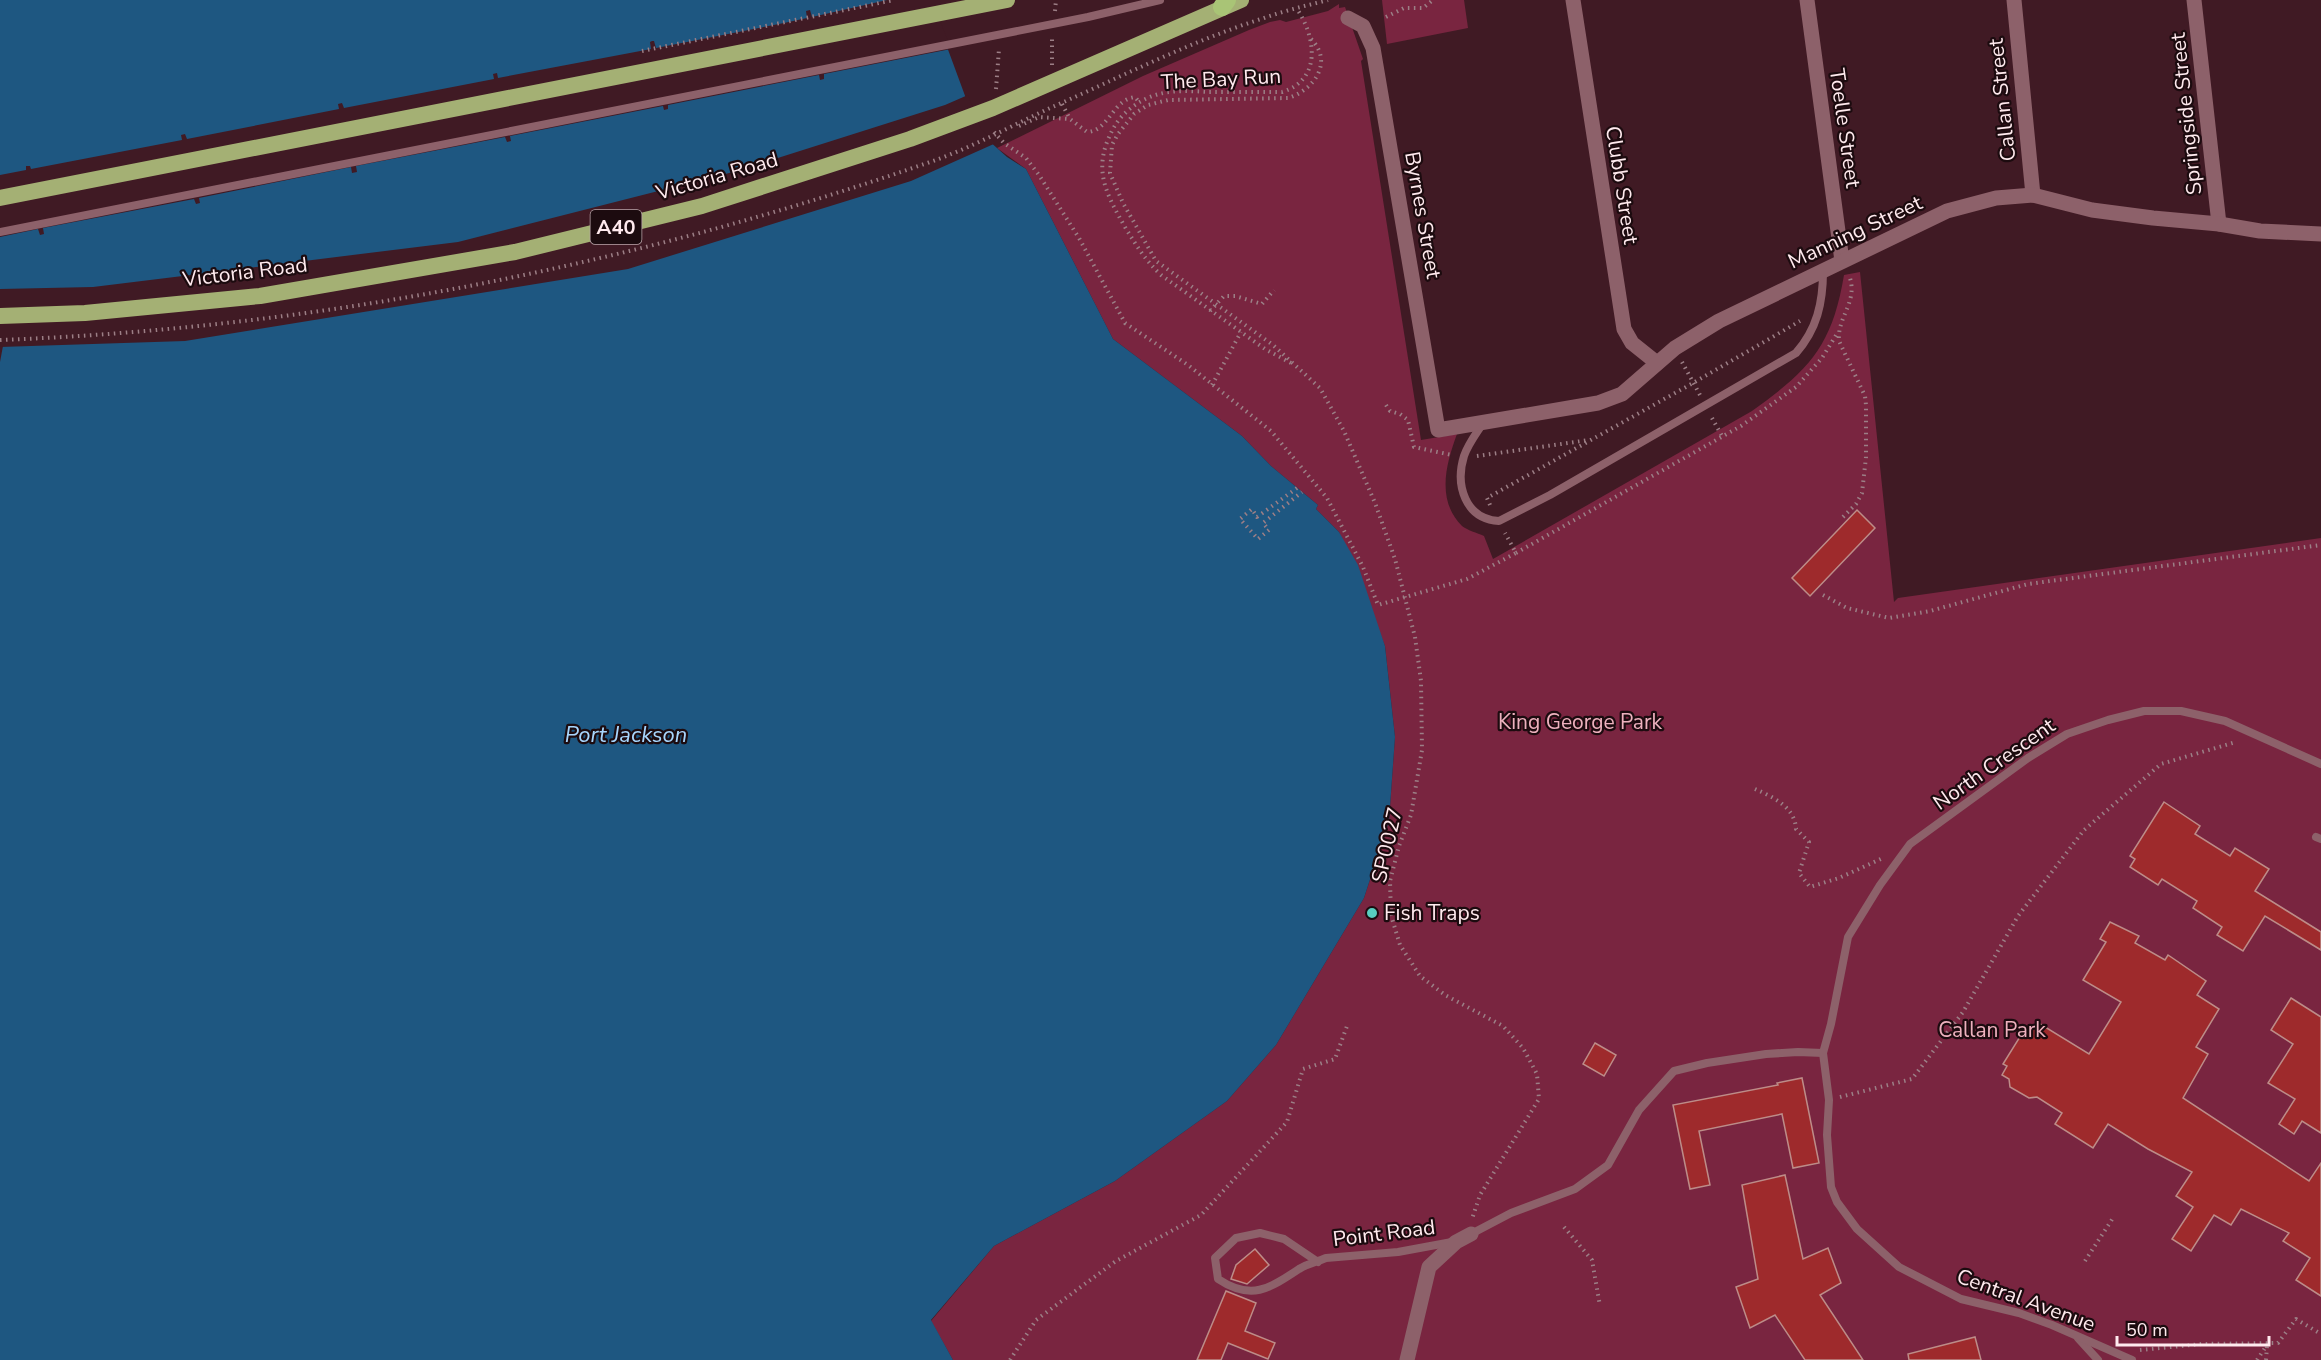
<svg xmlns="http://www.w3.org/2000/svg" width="2321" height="1360" font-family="'Nunito Sans',sans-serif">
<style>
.green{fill:#792540}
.water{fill:#1e5781}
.pier{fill:#401a24}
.building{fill:#9e2a2c;stroke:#bd8c88;stroke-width:1.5}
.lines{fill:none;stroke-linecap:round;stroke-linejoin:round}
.path{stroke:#9c7f86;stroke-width:4;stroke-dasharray:1.5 4.5;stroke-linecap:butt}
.service{stroke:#8d616a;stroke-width:8}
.minor{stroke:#8d616a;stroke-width:15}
.trunk{stroke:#a4b074;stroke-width:16}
.motorway{stroke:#a9c476;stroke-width:18}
.poi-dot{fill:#58cec0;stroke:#1c0b0f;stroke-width:2}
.labels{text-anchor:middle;stroke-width:4.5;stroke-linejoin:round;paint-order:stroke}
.shield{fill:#1c0b0f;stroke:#bba7ab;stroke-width:1.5}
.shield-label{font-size:20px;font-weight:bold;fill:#ffeaee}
.street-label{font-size:21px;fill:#ffeaee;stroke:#1c0b0f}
.park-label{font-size:21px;fill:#eeb1be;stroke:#1c0b0f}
.poi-label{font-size:21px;fill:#ffeaee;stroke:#1c0b0f;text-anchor:start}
.water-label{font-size:22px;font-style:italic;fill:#a8d6fd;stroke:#1c0b0f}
</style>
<rect width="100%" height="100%" fill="#401a24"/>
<g class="green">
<polygon points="1382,0 1464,0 1468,28 1387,44"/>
<path d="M1339 4V8L1345 7 1363 59 1361 61 1421 440 1457 434C1446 464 1436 500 1462 526 1467 530 1477 533 1484 536L1493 559 1752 411C1809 370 1832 347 1844 275L1860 272 1894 602 1898 598 2321 538V1360H953L931 1321 994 1246 1115 1181 1227 1101 1276 1045 1364 898 1389 821 1395 737 1385 646 1339 532 1316 509 1318 505 1271 466 1242 436 1113 339 1026 169 997 148 1143 76 1249 30 1270 22 1280 20 1286 22 1328 11Z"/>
</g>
<polygon class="water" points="0,0 958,0 936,17 978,131 1007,157 1026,169 1113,339 1242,436 1271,466 1318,505 1316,509 1339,532 1358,565 1385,646 1395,737 1389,821 1364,898 1276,1045 1227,1101 1115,1181 994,1246 931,1320 953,1360 0,1360 0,362 3,346 0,323"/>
<g class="pier">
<polygon points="887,0 961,0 939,18 951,49 824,74 824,79 820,80 819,75 668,105 668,109 664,110 663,106 510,136 511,141 507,142 505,137 356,166 357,172 352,173 351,167 199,198 200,203 196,204 194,199 43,228 44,234 40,235 38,229 0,237 0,175 26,170 26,166 30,166 31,169 182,140 181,135 185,134 187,139 339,109 338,104 342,103 344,108 494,79 493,74 497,73 498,78 651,49 650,42 652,41 654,41 656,48 784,23 807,18 806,11 810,10 812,17"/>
<polygon points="968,95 981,129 996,143 911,181 628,269 185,341 0,347 0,289 93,287 458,242 737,171 945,105"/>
</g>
<g class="building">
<polygon points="1857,510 1875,528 1810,596 1792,578"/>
<polygon points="2164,802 2200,826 2195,834 2230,856 2235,848 2269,869 2255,891 2321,932 2321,950 2265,916 2243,951 2217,935 2222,927 2193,908 2197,901 2162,879 2158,885 2130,867 2135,859 2130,856"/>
<polygon points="2110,922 2139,936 2135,943 2165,960 2168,955 2206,981 2197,995 2219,1009 2196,1047 2208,1054 2183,1098 2309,1181 2321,1163 2321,1296 2296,1280 2310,1258 2283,1241 2289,1233 2241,1209 2231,1225 2214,1215 2191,1251 2172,1239 2193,1207 2176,1196 2192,1172 2148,1149 2108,1124 2093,1148 2055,1124 2062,1113 2037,1097 2029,1098 2010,1087 2009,1079 2002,1075 2007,1066 2003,1064 2026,1027 2031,1031 2037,1022 2089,1054 2094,1046 2121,1002 2083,980 2106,942 2100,939"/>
<polygon points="2291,998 2321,1017 2321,1133 2302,1121 2294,1134 2279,1124 2295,1099 2268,1083 2293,1044 2271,1030"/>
<polygon points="1595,1043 1616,1055 1604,1076 1583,1064"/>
<polygon points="1802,1078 1819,1163 1793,1168 1782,1114 1699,1131 1710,1185 1690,1189 1673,1105 1778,1085 1777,1083"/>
<polygon points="1785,1175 1803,1259 1828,1248 1841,1283 1820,1295 1863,1360 1805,1360 1775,1315 1750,1328 1736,1287 1758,1279 1742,1185"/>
<polygon points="1255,1249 1269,1265 1247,1284 1231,1279 1236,1265"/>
<polygon points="1226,1291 1256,1303 1245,1331 1275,1343 1268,1359 1228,1343 1221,1360 1197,1360"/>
<polygon points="1975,1337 1981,1360 1909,1360 1908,1354"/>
</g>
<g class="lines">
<g class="path">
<polyline points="1055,11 1056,0"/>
<polyline points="1386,17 1404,8 1423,8 1433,0"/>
<path d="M1311 39C1334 62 1314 90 1288 98L1168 100 1148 105 1134 114 1118 134 1112 145 1110 173 1123 203 1156 261 1273 345 1320 388 1344 431 1375 503 1395 559 1415 637 1421 681 1422 750 1411 815 1399 846 1390 881 1391 915 1400 945 1420 976 1445 995 1503 1026 1523 1048 1537 1074 1539 1099 1480 1195 1472 1219"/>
<polyline points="642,51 894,0"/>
<polyline points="1052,65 1052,37"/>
<polyline points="996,89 999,49"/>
<path d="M1062 104 1070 119 1087 132C1109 131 1112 100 1135 97L1139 102"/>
<polyline points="1019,126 1039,117 1069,119"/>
<polyline points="994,132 1004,143 1026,158 1039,175 1079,238 1125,323 1188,365 1271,431 1327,498 1363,567 1378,605 1467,579 1516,553 1505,533"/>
<polyline points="1210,311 1224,296 1235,296 1262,304 1274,290"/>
<path d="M0 340C317 328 631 266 930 162 971 148 1011 126 1050 108 1119 78 1189 42 1261 19 1283 11 1305 6 1328 0"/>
<polyline points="1682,362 1700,395"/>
<path d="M1291 363 1265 349 1161 275C1145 260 1136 245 1125 227 1105 192 1092 168 1113 129 1122 112 1140 99 1159 94 1174 90 1193 91 1209 92 1233 92 1258 92 1282 92 1322 80 1316 37 1297 9"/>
<polyline points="1212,385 1241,332"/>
<polyline points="1386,405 1390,411 1400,414 1408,420 1414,447 1452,455"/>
<polyline points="1712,418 1722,436"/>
<polyline points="1477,456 1589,440"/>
<polyline points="1297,488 1257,517 1252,509 1240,519 1258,539 1269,530 1263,523 1302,492"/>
<polyline points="1490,505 1487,498 1693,383 1800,321"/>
<path d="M1843 517 1856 504 1862 493 1866 457V405L1865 396 1839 341C1837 316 1859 302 1849 275"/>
<polyline points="1516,553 1741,426 1796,387 1822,358 1838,332"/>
<polyline points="1823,595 1847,608 1889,618 1930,611 2028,584 2321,545"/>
<path d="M1755 789C1773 797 1795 807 1796 829L1809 842 1799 873 1810 887 1839 878 1883 858"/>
<polyline points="1840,1097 1912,1079 1963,1012 2018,916 2084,830 2161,764 2236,742"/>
<polyline points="1564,1227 1592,1260 1600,1306"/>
<polyline points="2085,1261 2113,1218"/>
<polyline points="2140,1350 2202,1344 2278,1343 2296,1319 2321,1334"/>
<polyline points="1010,1360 1036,1320 1116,1261 1201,1215 1287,1122 1303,1069 1335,1059 1347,1026"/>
<polyline points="2257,1360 2267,1345"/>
<polyline points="2266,1360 2267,1346"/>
</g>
<g class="service">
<polyline points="0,232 1088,17 1160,0"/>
<path d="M1483 423C1476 434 1468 444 1464 456 1455 485 1465 519 1499 521L1550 495 1796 353C1817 329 1823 303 1823 271"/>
<polyline points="2316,837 2321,839"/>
<polyline points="1471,1234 1511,1213 1575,1189 1608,1165 1639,1110 1674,1071 1707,1063 1766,1054 1798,1052 1823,1053"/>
<path d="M1318 1262 1284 1239 1260 1233 1236 1238 1215 1258 1218 1279C1251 1301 1269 1289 1299 1269 1307 1264 1317 1262 1326 1258L1398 1252 1452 1242"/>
<polyline points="2078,1338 2098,1360"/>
<polyline points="2132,1360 2052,1325 2019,1313 1961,1299 1899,1267 1857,1229 1837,1202 1831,1187 1827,1135 1829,1100 1823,1053 1831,1024 1848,937 1880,885 1910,844 2028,758 2067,734 2108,720 2144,711 2181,711 2225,721 2321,764"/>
</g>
<g class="minor">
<polyline points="1573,0 1624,329 1632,343 1657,363"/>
<polyline points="1807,0 1842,261"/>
<polyline points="2014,0 2033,195"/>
<polyline points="2194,0 2219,224"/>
<polyline points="1348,18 1363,26 1373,48 1438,430 1598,403 1622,394 1675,348 1719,321 1947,211 1996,198 2033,195 2092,210 2153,218 2219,224 2260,231 2321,234"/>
<polyline points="1407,1360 1429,1267 1456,1242 1471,1234"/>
</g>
<g class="trunk">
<polyline points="0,198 1007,0"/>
<polyline points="0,316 85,313 260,296 515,252 702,206 910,139 993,108 1241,0"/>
</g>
<polyline class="motorway" points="1222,7 1227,0"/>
</g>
<circle class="poi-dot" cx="1372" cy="913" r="6"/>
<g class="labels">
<rect class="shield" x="590.5" y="210" width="51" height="34" rx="4.5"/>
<g class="shield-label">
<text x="616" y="234">A40</text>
</g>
<g class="street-label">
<text transform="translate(1221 79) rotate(-3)" y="7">The Bay Run</text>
<text transform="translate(2002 100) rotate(-96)" y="7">Callan Street</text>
<text transform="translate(2186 114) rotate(-96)" y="7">Springside Street</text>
<text transform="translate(1845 128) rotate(82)" y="7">Toelle Street</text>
<text transform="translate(717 176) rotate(-16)" y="7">Victoria Road</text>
<text transform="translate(1622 185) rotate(81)" y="7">Clubb Street</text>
<text transform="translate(1423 215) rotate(80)" y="7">Byrnes Street</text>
<text transform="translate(1855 232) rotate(-25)" y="7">Manning Street</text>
<text transform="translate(245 272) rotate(-7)" y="7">Victoria Road</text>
<text transform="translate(1994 764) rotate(-35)" y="7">North Crescent</text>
<text transform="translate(1387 845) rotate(-77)" y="7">SP0027</text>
<text transform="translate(1384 1233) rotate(-7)" y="7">Point Road</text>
<text transform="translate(2026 1300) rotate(20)" y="7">Central Avenue</text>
</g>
<g class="park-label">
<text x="1580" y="729">King George Park</text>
<text x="1992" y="1037">Callan Park</text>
</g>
<g class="poi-label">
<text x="1384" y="920">Fish Traps</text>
</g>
<g class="water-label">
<text x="626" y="742">Port Jackson</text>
</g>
</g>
<path d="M2117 1336v9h152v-9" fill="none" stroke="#ffeaee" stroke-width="3"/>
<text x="2126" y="1336" font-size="18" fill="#ffeaee" stroke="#1c0b0f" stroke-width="4.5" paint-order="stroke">50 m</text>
</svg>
